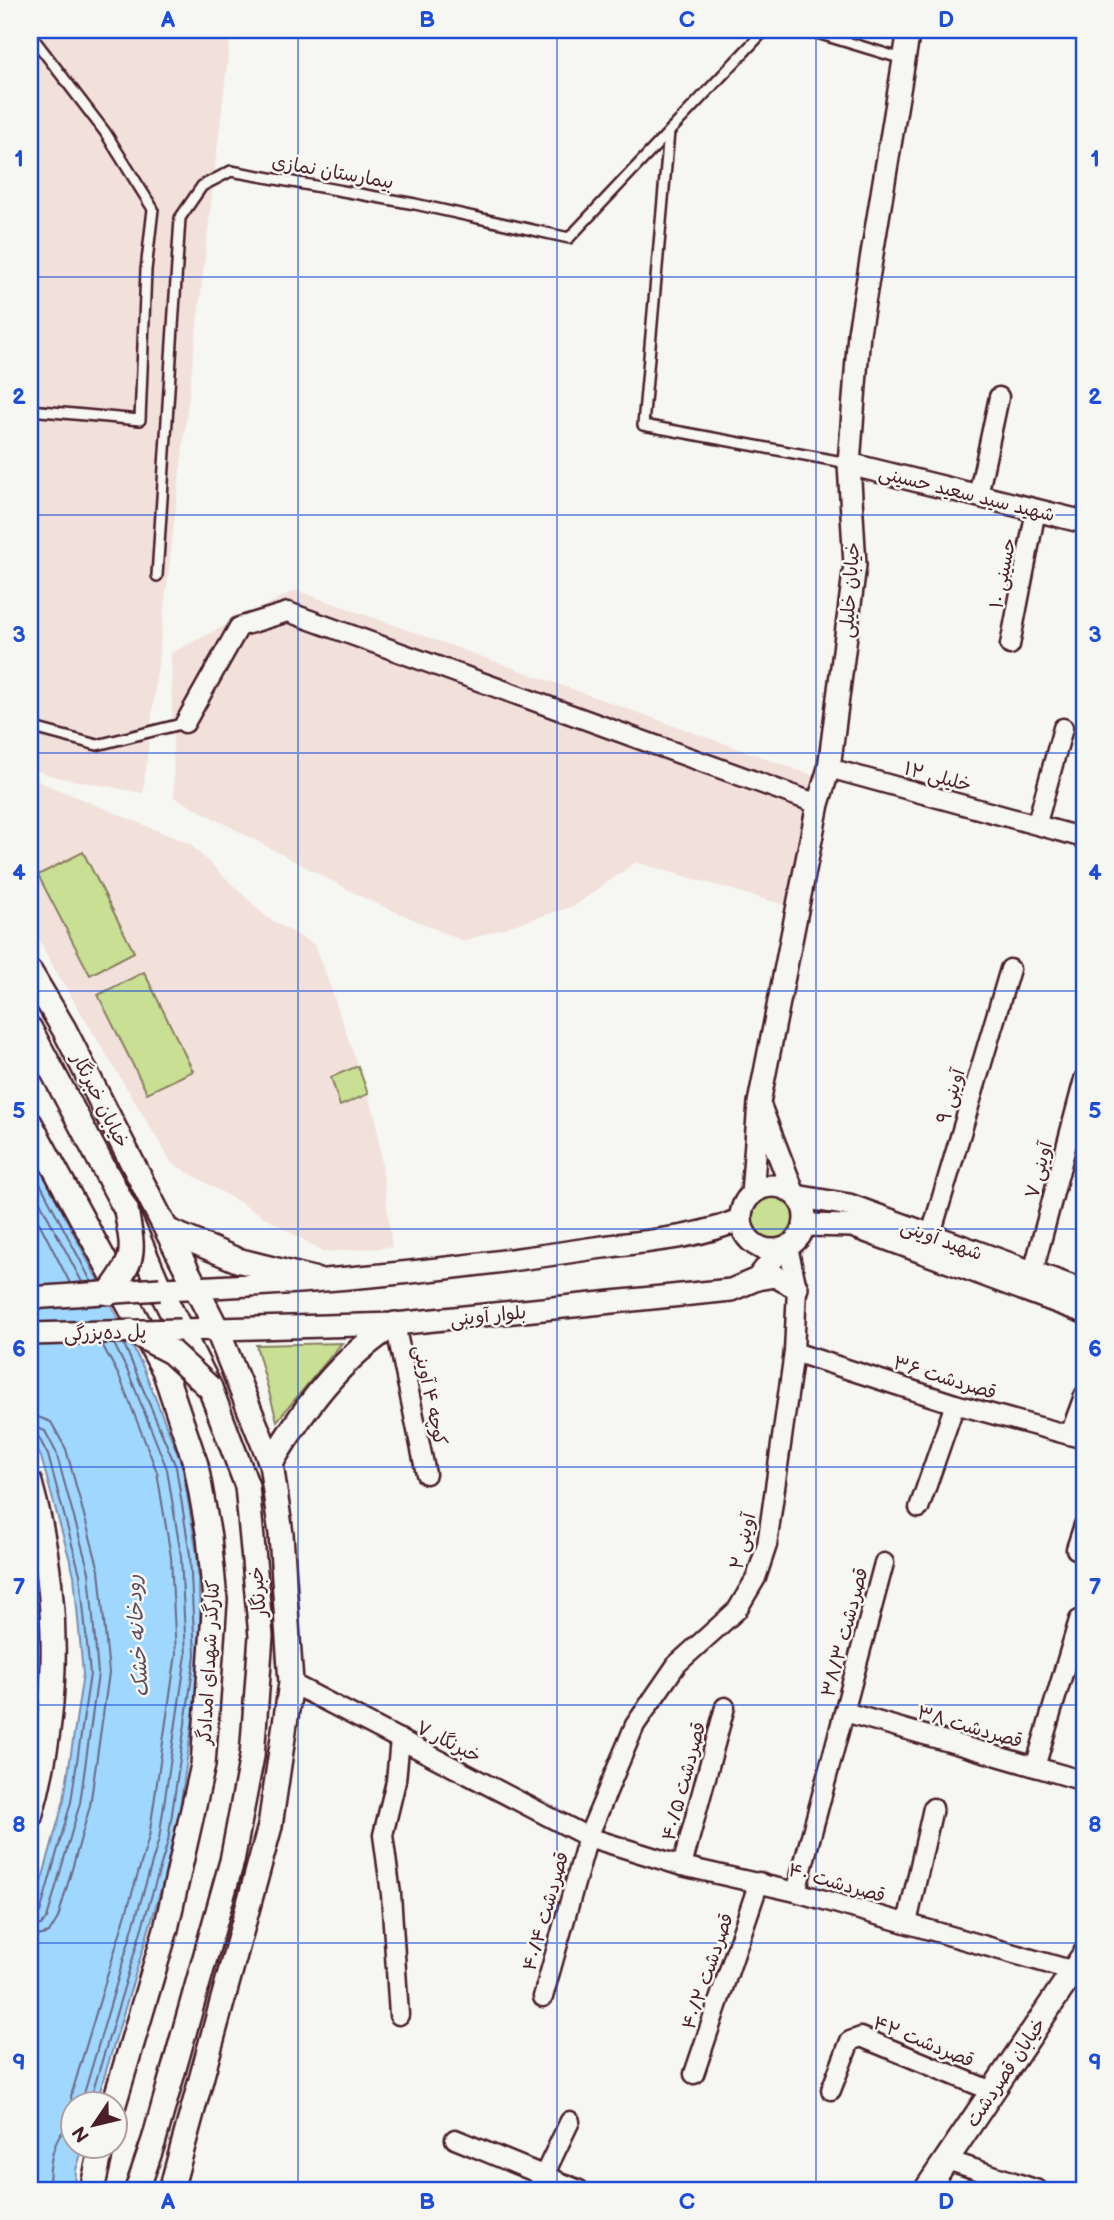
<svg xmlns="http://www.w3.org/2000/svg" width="1114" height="2220" font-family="'Balsamiq Sans','Playpen Sans Arabic',sans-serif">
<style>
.built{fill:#f2e0db}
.green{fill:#c8df94;stroke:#897f60;stroke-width:2}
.water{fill:#9fd7ff;stroke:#7d8daa;stroke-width:2}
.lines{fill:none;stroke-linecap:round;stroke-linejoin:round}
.shore{stroke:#6c6980;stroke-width:2}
.service-casing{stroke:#4a1f2b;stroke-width:14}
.minor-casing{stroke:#4a1f2b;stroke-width:23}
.tertiary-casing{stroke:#4a1f2b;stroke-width:26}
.secondary-casing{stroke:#4a1f2b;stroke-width:28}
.service{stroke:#f6f6f2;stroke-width:9}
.minor{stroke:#f6f6f2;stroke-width:18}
.tertiary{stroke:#f6f6f2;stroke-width:21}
.secondary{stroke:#f6f6f2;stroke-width:23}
.tertiary-bridge-casing{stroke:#4a1f2b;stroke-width:26;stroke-linecap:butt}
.secondary-bridge-casing{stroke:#4a1f2b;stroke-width:28;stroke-linecap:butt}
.tertiary-bridge{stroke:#f6f6f2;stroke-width:21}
.secondary-bridge{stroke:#f6f6f2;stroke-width:23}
.grid{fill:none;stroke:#1d4ed8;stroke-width:2;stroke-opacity:0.55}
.labels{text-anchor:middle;stroke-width:5;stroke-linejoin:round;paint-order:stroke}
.street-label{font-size:19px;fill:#4a1f2b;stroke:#f6f6f2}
.water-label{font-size:21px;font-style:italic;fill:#5f4d60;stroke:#f6f6f2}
.neatline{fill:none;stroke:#1d4ed8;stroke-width:2.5}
.grid-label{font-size:23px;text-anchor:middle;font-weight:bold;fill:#1d4ed8}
</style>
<rect width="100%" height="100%" fill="#f6f6f2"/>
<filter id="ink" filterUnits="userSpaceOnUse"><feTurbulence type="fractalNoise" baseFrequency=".0143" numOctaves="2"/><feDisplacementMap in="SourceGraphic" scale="14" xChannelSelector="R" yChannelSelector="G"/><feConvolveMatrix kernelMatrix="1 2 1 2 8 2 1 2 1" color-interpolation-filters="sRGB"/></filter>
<g filter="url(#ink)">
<g class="built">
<polygon points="30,30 231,30 143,793 56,777 30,768"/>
<polygon points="296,590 817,777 785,905 636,862 574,906 463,941 364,898 174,797 171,653"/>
<polygon points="30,778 190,844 265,916 316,946 376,1118 392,1247 324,1252 172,1163 54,968 30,922"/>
</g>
<g class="green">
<polygon points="83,852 134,952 90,975 38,875"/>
<polygon points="144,972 193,1071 147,1093 98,995"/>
<polygon points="358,1066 368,1094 340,1106 331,1077"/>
<circle cx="773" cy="1219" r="24"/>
<polygon points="342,1343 277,1421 256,1345"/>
</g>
<polygon class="water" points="30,1149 143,1367 182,1465 197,1554 202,1655 175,1843 96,2104 74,2104 74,2146 83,2147 76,2170 75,2190 30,2190 30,1923 64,1800 83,1674 74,1575 41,1457 30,1435"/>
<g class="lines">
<g class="shore">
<polyline points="30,1164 91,1281"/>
<polyline points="30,1183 82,1282"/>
<polyline points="30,1205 70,1283"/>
<polyline points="30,1414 51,1422 66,1449 99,1570 109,1673 90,1806 58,1918 49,1933 30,1938"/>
<polyline points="30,1425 45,1431 56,1452 89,1572 98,1674 80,1803 47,1918 41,1925 30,1928"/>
<polyline points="30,1434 38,1436 48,1455 80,1574 90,1674 71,1802 40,1913 30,1919"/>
<polyline points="81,2104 159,1839 186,1655 181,1556 167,1469 129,1374 114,1344"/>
<polyline points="89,2104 168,1841 195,1655 190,1555 176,1467 124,1344"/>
<polyline points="74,2116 71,2096 149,1837 176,1654 171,1557 157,1472 120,1378 102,1344"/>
<path d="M49 2190C49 2167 51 2135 74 2122"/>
</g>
<defs>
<g id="service">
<polyline points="807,30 903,59"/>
<polyline points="30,34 105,132 153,209 146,270 140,420 30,410"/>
<polyline points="669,132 643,425 848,463"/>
<polyline points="157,576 180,218 202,186 231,171 415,204 569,238 765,30"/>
<polyline points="30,727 97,745 185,723"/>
</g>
<g id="minor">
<polyline points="978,496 999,397"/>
<polyline points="1010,645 1036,510"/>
<polyline points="185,723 239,627 288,612 818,804"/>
<polyline points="829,768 1084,838"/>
<polyline points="1037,823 1063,728"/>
<polyline points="931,1234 1010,969"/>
<polyline points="1033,1272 1084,1079"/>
<polyline points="395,1324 426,1474"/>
<polyline points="794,1352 955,1404 1084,1439"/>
<polyline points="1070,1434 1084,1396"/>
<polyline points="919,1508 955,1404"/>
<polyline points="1076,1549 1084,1525"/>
<polyline points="291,1683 588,1837 682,1866 796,1892 1074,1971"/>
<polyline points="845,1712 1084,1781"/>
<polyline points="1035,1767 1079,1620"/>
<polyline points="682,1866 725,1707"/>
<polyline points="796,1892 884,1563"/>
<polyline points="907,1923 933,1808"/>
<polyline points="543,1997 588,1837 635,1725 677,1664 737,1610 756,1578 767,1545 794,1352 797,1288 788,1247"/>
<polyline points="399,2015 391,1894 383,1835 396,1781 400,1739"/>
<polyline points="694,2074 759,1882"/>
<polyline points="831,2090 850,2041 861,2037 992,2091"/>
<polyline points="455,2139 579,2190"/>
<polyline points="947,2160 1038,2190"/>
<polyline points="537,2190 570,2121"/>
</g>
<g id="tertiary">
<polyline points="849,464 1084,522"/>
<polyline points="761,1109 794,1194"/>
<circle cx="773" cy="1218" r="32"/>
<polyline points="752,1194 759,1103 818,804 829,768 855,565 849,464 859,333 909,30"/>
<polyline points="796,1196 849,1205 1084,1291"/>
<polyline points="805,1225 852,1226 1084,1312"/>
<polyline points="757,1279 775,1276 797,1288"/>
<path d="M160 1289C305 1285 452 1270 595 1248 643 1241 696 1239 741 1219"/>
<polyline points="180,1330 395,1324 731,1290 757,1279 780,1250"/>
</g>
<g id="secondary">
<polyline points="30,972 64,1029 217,1329 271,1463 281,1534 291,1683 270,1826 171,2190"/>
<polyline points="30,1029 126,1210 160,1289 210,1388 247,1486 261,1636 252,1756 232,1861 154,2140 137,2190"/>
<polyline points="30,1123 164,1370 196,1465 209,1537 215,1600 203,1765 166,1929 114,2104"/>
<polyline points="167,1230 237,1260 313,1279"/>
<path d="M271 1463C304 1408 340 1358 395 1324"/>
<path d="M30 1483C61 1592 61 1708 30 1817"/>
<polyline points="92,2190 102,2146"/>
<polyline points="926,2190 1084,1955"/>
</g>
</defs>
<use href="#service" class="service-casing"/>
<use href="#minor" class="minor-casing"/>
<use href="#tertiary" class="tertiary-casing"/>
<use href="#secondary" class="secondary-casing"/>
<use href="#service" class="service"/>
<use href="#minor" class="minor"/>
<use href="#tertiary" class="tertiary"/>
<use href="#secondary" class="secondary"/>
<defs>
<g id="tertiary-bridge">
<polyline points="30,1298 160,1289"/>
<polyline points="30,1334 180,1330"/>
</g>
<g id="secondary-bridge">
<path d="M109 1293C136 1257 134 1254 126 1210"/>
<polyline points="131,1331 171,1352 210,1388"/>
</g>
</defs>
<use href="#tertiary-bridge" class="tertiary-bridge-casing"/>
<use href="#secondary-bridge" class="secondary-bridge-casing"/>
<use href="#tertiary-bridge" class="tertiary-bridge"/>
<use href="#secondary-bridge" class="secondary-bridge"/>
</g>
</g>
<path class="grid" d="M298 30V2190M557 30V2190M816 30V2190M30 277H1084M30 515H1084M30 753H1084M30 991H1084M30 1229H1084M30 1467H1084M30 1705H1084M30 1943H1084"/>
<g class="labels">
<g class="street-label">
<text transform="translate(333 171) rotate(10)" y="7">بیمارستان نمازی</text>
<text transform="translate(967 493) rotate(14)" y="7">شهید سید سعید حسینی</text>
<text transform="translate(1002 573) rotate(-79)" y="7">۱۰ حسینی</text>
<text transform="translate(849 590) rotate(-86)" y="7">خیابان خلیلی</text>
<text transform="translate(938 776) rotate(15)" y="7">۱۲ خلیلی</text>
<text transform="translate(950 1096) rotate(-73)" y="7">۹ آوینی</text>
<text transform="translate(101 1100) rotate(63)" y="7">خیابان خبرنگار</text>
<text transform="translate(1038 1170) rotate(-75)" y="7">۷ آوینی</text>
<text transform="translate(942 1239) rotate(20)" y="7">شهید آوینی</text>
<text transform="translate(488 1315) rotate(-6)" y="7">بلوار آوینی</text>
<text transform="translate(105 1332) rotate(-2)" y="7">پل ده‌بزرگی</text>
<text transform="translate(945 1377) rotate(17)" y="7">۳۶ قصردشت</text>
<text transform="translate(431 1395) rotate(78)" y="7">کوچه ۴ آوینی</text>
<text transform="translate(742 1541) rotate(-76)" y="7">۲ آوینی</text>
<text transform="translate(257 1592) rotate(-95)" y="7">خبرنگار</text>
<text transform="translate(844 1632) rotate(-75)" y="7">۳۸/۳ قصردشت</text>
<text transform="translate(208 1662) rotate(-87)" y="7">کنارگذر شهدای امدادگر</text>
<text transform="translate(970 1726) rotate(16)" y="7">۳۸ قصردشت</text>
<text transform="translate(449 1741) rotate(27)" y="7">۷ خبرنگار</text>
<text transform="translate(683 1781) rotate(-75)" y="7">۴۰/۵ قصردشت</text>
<text transform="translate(837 1882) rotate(16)" y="7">۴۰ قصردشت</text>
<text transform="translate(545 1911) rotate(-74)" y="7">۴۰/۴ قصردشت</text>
<text transform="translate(707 1971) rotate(-71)" y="7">۴۰/۲ قصردشت</text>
<text transform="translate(924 2041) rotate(22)" y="7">۴۲ قصردشت</text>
<text transform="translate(1005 2072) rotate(-56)" y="7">خیابان قصردشت</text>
</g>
<g class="water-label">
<text transform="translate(137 1636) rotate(-94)" y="7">رودخانه خشک</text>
</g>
</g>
<rect width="1114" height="2220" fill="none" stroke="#f6f6f2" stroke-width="77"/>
<g transform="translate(94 2125) rotate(235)"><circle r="33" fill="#f6f6f2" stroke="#b1a0a2" stroke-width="2"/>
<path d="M0-5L12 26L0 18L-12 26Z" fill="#4a1f2b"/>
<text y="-10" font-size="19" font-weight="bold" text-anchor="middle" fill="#4a1f2b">N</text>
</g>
<rect x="38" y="38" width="1038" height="2144" class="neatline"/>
<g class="grid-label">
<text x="168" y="27">A</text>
<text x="427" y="27">B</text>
<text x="687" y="27">C</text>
<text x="946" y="27">D</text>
<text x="19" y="166">1</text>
<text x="1095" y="166">1</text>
<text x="19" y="404">2</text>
<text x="1095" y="404">2</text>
<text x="19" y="642">3</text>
<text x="1095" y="642">3</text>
<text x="19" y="880">4</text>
<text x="1095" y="880">4</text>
<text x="19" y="1118">5</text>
<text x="1095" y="1118">5</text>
<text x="19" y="1356">6</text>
<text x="1095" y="1356">6</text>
<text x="19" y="1594">7</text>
<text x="1095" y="1594">7</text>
<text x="19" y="1832">8</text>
<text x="1095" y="1832">8</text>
<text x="19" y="2070">9</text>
<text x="1095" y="2070">9</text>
<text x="168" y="2209">A</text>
<text x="427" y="2209">B</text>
<text x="687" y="2209">C</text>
<text x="946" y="2209">D</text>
</g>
</svg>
